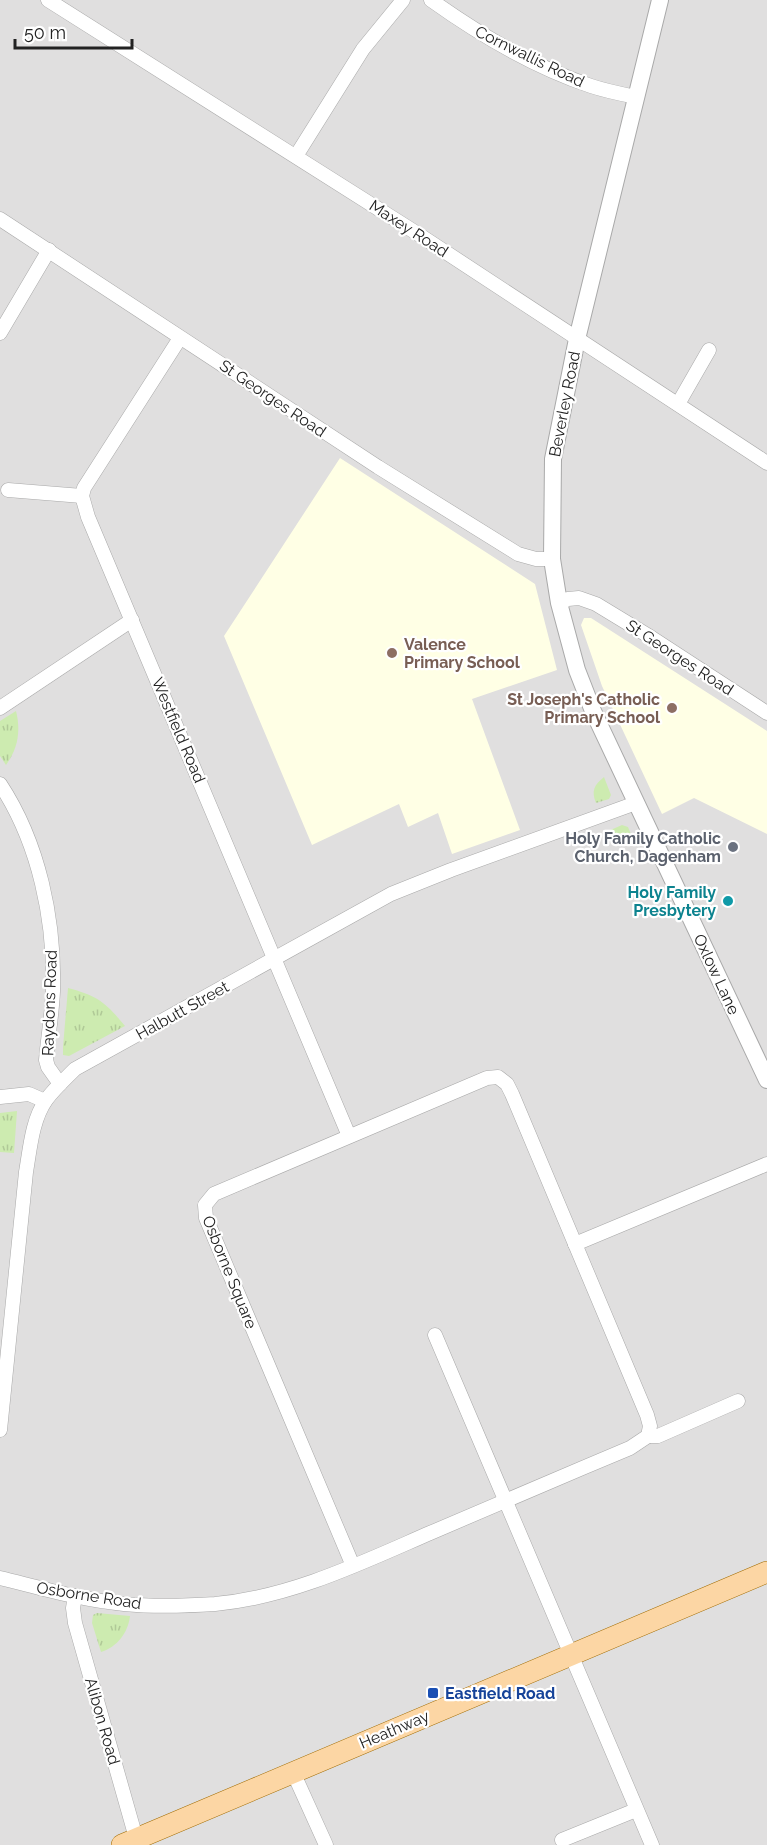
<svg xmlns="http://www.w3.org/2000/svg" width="767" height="1845" font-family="Raleway,sans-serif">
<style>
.residential{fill:#e0dfdf}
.education{fill:#ffffe5}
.grass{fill:url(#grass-tufts)}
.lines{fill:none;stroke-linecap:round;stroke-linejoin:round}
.minor-casing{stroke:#a9a9a9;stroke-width:15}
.tertiary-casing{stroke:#a9a9a9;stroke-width:18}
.primary-casing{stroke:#a06b00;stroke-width:22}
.minor{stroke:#fff;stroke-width:14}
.tertiary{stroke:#fff;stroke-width:16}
.primary{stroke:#fcd6a4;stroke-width:21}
.education-dot{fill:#8d6e63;stroke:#fff;stroke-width:2}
.worship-dot{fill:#6b7280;stroke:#fff;stroke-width:2}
.culture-dot{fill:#0f9aa8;stroke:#fff;stroke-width:2}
.transit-dot{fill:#1a4fb4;stroke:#fff;stroke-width:2}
.labels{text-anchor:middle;stroke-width:4.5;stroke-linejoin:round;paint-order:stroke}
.street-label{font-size:16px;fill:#222;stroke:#fff}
.education-label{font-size:16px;font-weight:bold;fill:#785e54;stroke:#fff;text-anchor:start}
.worship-label{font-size:16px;font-weight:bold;fill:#5b616d;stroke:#fff;text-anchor:end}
.culture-label{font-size:16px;font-weight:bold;fill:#0d838f;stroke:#fff;text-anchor:end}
.transit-label{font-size:16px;font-weight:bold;fill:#164399;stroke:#fff;text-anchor:start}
</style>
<defs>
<pattern id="grass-tufts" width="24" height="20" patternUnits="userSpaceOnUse" patternTransform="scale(1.5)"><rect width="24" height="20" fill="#cdebb0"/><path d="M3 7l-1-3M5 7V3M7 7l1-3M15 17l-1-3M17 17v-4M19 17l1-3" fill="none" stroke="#b0c997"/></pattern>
</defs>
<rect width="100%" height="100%" fill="#f2efe9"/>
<rect class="residential" x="0" y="0" width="767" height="1845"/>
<g class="education">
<polygon points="340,458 535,584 557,670 472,699 520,830 452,854 438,813 408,827 399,804 312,845 224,636"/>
<polygon points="584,618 591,618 767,731 767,834 694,798 662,814 602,686 581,625"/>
</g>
<g class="grass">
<path d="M16 711C21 731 18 748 6 765L0 756V721Z"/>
<path d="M604 777 611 795 609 799 596 803C591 791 594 785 604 777Z"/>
<path d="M622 825 628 827 635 844C623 847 613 843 606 832Z"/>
<path d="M68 988C98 996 105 1002 125 1026L69 1056 63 1055V1047Z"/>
<polygon points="17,1111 14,1153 0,1152 0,1113"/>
<path d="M97 1613 130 1616C128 1633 117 1647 101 1652L92 1623 93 1615Z"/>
</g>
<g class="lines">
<defs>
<g id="minor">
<polyline points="48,0 418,234 767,463"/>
<path d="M431 0C480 35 534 67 591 86 606 91 621 94 636 97"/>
<polyline points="296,156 363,49 403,0"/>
<polyline points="0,219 378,467 518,554 536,559 552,559"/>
<polyline points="0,333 49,250"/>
<polyline points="180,338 84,488 82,496 88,517 349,1136"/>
<polyline points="678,404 709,350"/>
<polyline points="8,490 82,496"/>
<polyline points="559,603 568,599 579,598 596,604 652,638 767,713"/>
<polyline points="0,708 132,620"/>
<path d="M0 784C39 843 55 920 53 991 52 1014 48 1037 46 1060L48 1067 60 1084"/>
<polyline points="0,1097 29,1094 45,1101"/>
<polyline points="575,1244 767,1164"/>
<polyline points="435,1335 652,1845"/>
<path d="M0 1430 26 1172C30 1149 32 1120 46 1100 54 1089 65 1079 75 1069L391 894 451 870 636 803"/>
<polyline points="648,1436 658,1436 738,1401"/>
<path d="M0 1578C41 1588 82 1600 124 1604 154 1607 185 1606 215 1604 291 1597 361 1563 430 1533 496 1505 563 1476 630 1448L648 1436 650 1426 647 1415 512 1094 507 1084 498 1077 487 1078 214 1194 205 1205 206 1218 353 1566"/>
<polyline points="75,1596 73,1608 75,1623 138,1845"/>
<polyline points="293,1772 326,1845"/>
<polyline points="562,1840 636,1810"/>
</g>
<polyline id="tertiary" points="660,0 577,339 553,459 552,559 559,603 577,670 593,711 767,1080"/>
<polyline id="primary" points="122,1845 767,1572"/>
</defs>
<use href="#minor" class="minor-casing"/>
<use href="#tertiary" class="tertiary-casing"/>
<use href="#primary" class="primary-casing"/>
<use href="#minor" class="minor"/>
<use href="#tertiary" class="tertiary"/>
<use href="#primary" class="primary"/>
</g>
<g class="education-dot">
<circle cx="392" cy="653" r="6"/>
<circle cx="672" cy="708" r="6"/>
</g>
<circle class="worship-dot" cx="733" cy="847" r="6"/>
<circle class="culture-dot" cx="728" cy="901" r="6"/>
<rect class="transit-dot" x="427" y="1687" width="12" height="12" rx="3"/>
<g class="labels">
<g class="street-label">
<text transform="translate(530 56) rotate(26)" y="6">Cornwallis Road</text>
<text transform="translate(409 228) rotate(33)" y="6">Maxey Road</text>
<text transform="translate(273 398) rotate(34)" y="6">St Georges Road</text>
<text transform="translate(564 404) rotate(-79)" y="6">Beverley Road</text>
<text transform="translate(680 657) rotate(33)" y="6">St Georges Road</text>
<text transform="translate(179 730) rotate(67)" y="6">Westfield Road</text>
<text transform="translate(717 974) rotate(65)" y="6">Oxlow Lane</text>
<text transform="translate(49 1003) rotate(-88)" y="6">Raydons Road</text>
<text transform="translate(182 1010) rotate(-29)" y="6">Halbutt Street</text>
<text transform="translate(230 1272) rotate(68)" y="6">Osborne Square</text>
<text transform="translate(89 1595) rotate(9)" y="6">Osborne Road</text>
<text transform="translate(103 1721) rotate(74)" y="6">Alibon Road</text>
<text transform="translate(394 1729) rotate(-23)" y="6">Heathway</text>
</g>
<g class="education-label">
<text x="404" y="650">Valence<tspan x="404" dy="18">Primary School</tspan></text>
<text x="660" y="705" text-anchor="end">St Joseph's Catholic<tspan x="660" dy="18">Primary School</tspan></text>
</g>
<g class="worship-label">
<text x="721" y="844">Holy Family Catholic<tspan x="721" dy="18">Church, Dagenham</tspan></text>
</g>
<g class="culture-label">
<text x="716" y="898">Holy Family<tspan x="716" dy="18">Presbytery</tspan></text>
</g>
<g class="transit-label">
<text x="445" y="1699">Eastfield Road</text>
</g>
</g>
<path d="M15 39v9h117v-9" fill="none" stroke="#222222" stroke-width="3"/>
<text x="24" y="39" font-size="18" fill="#222222" stroke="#ffffff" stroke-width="4.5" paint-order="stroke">50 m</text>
</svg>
